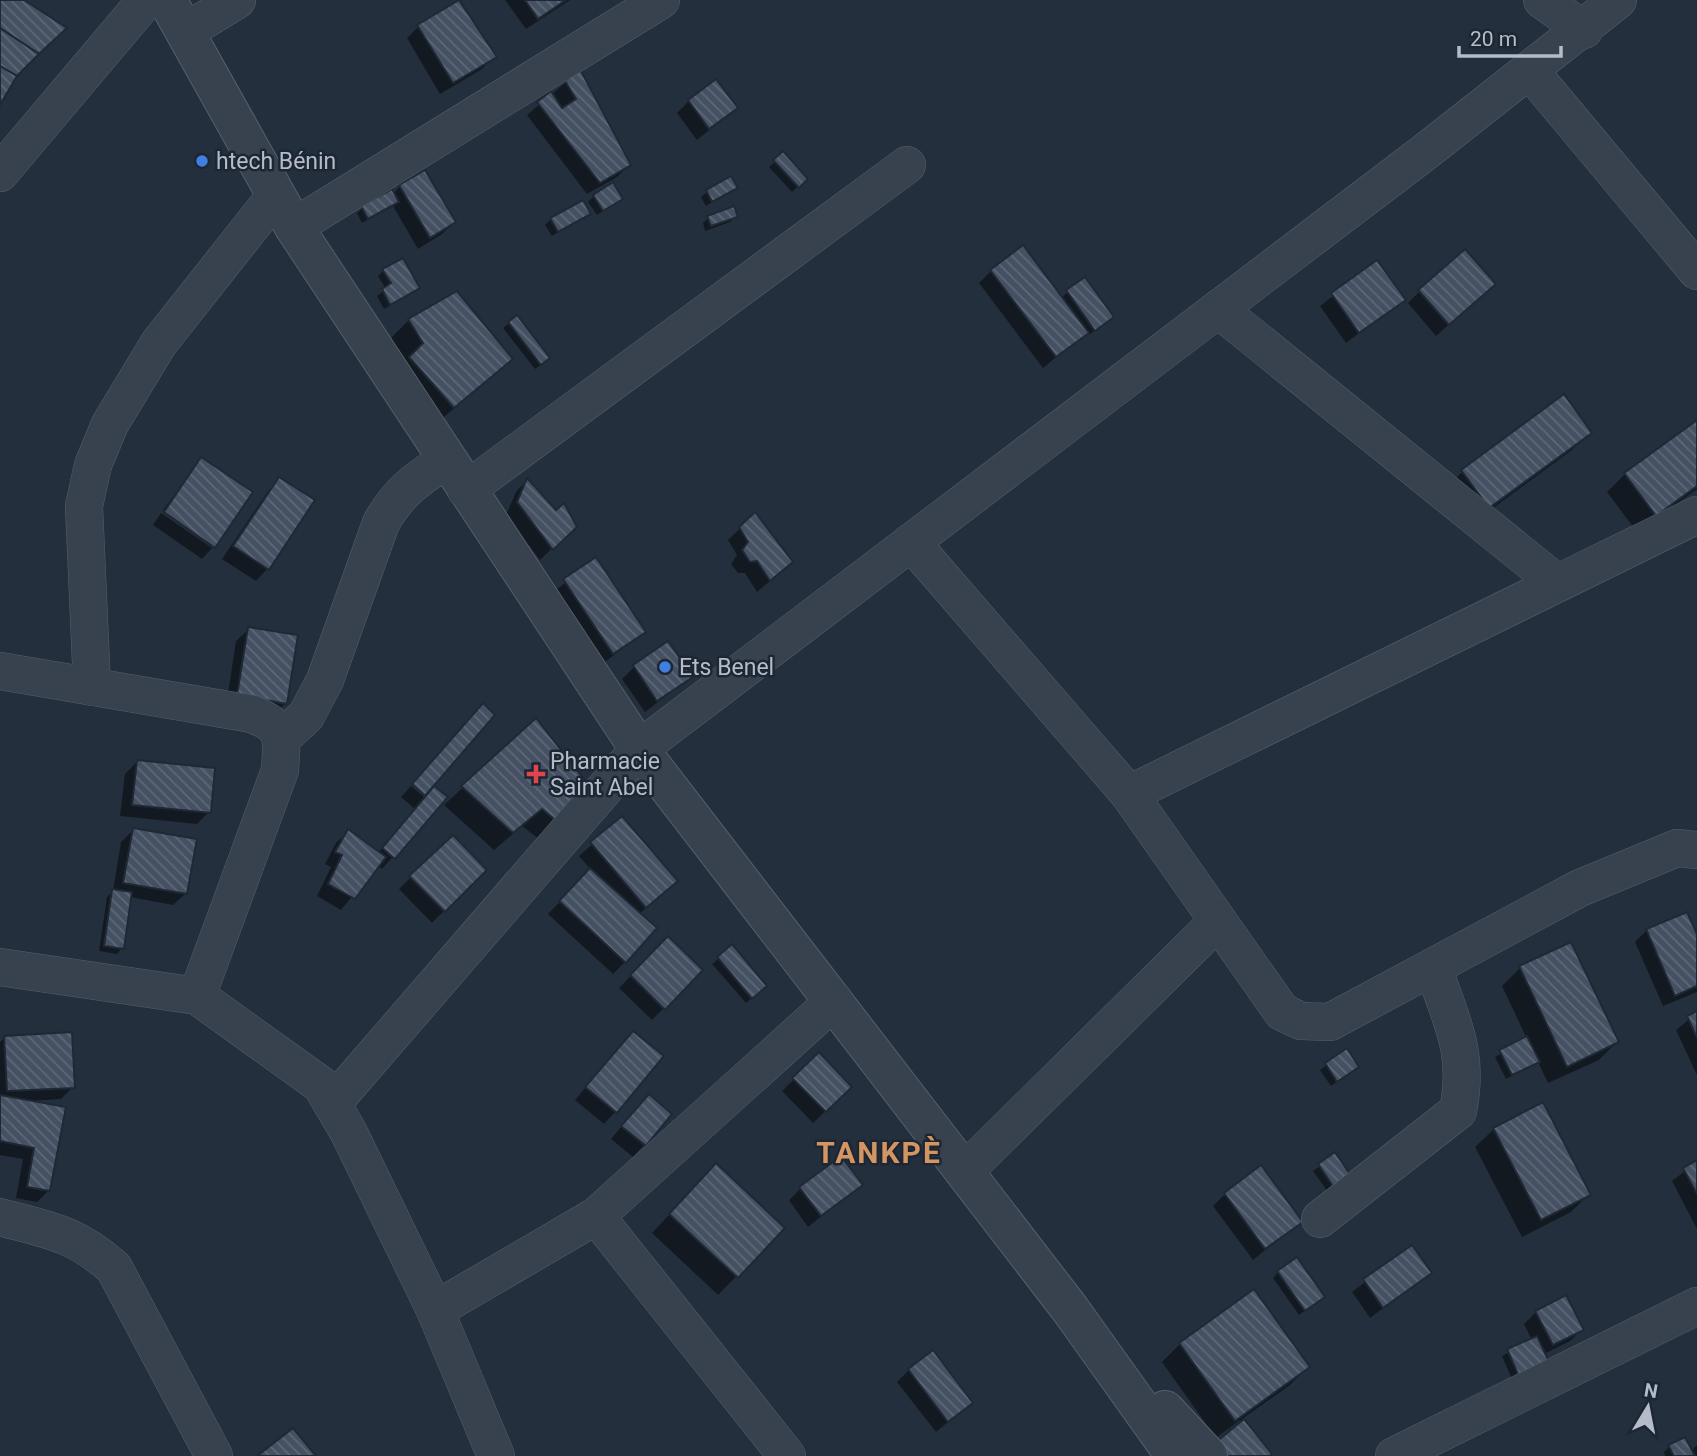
<svg xmlns="http://www.w3.org/2000/svg" width="1697" height="1456" font-family="Roboto,sans-serif">
<style>
.shadow{fill:#0007}
.building{fill:url(#building-back-hatch);stroke:#1f2835;stroke-width:2}
.lines{fill:none;stroke-linecap:round;stroke-linejoin:round}
.minor-casing{stroke:#565f6c;stroke-width:38}
.tertiary-casing{stroke:#565f6c;stroke-width:40}
.minor{stroke:#38414e;stroke-width:37}
.tertiary{stroke:#38414e;stroke-width:38}
.shop-dot{fill:#3f7fe0;stroke:#1d2633;stroke-width:2.5}
.health-dot{fill:#e0444e;stroke:#1d2633;stroke-width:2.5}
.labels{text-anchor:middle;stroke-width:5;stroke-linejoin:round;paint-order:stroke}
.poi-label{font-size:23px;fill:#b4bcc9;stroke:#1d2633;text-anchor:start}
.district-label{font-size:30px;font-weight:bold;letter-spacing:2px;fill:#d59563;stroke:#1d2633}
</style>
<defs>
<pattern id="building-back-hatch" width="6" height="6" patternUnits="userSpaceOnUse" patternTransform="scale(1.75)"><rect width="6" height="6" fill="#455162"/><path d="M-1 5l2 2M0 0l6 6M5-1l2 2" fill="none" stroke="#5d6877"/></pattern>
</defs>
<rect width="100%" height="100%" fill="#242f3e"/>
<g class="shadow">
<polygon points="505,0 570,0 526,29"/>
<polygon points="461,1 494,57 482,69 440,94 407,38 419,26"/>
<polygon points="566,82 629,165 617,177 587,194 527,115"/>
<polygon points="689,101 736,108 697,140 677,113"/>
<polygon points="783,154 806,179 792,192 769,167"/>
<polygon points="400,186 454,222 442,234 418,249 393,206 362,223 357,213 363,208 393,194"/>
<polygon points="735,188 706,206 701,197 707,192"/>
<polygon points="594,196 621,199 597,215 588,202"/>
<polygon points="589,214 552,236 545,225 551,219"/>
<polygon points="736,216 730,222 705,231 703,223 708,218"/>
<polygon points="1377,263 1403,300 1346,343 1320,306"/>
<polygon points="383,271 418,288 384,309 377,296 386,289 378,276"/>
<polygon points="991,271 1061,298 1068,292 1112,317 1089,335 1087,332 1043,368 979,283"/>
<polygon points="1420,291 1481,296 1436,336 1408,303"/>
<polygon points="517,317 543,363 535,369 503,328"/>
<polygon points="409,320 511,358 435,425 391,338"/>
<polygon points="1564,397 1590,432 1572,450 1470,525 1444,490 1462,472"/>
<polygon points="1697,422 1697,489 1637,532 1607,492 1625,474"/>
<polygon points="202,459 214,545 163,510"/>
<polygon points="280,479 267,569 256,581 222,559 268,491"/>
<polygon points="527,480 556,513 575,526 540,560 506,515 516,492"/>
<polygon points="161,513 212,548 202,559 153,525"/>
<polygon points="755,514 778,574 757,592 745,573 738,573 731,564 737,555 728,540"/>
<polygon points="595,560 644,632 601,665 552,593"/>
<polygon points="249,629 286,703 274,715 226,707 236,641"/>
<polygon points="634,667 691,677 645,712 622,679"/>
<polygon points="536,720 589,788 540,840 522,826 494,850 444,805"/>
<polygon points="137,762 209,812 197,824 120,816 125,774"/>
<polygon points="413,783 431,786 445,798 382,869 377,866 341,910 317,896 331,867 325,864 336,843 348,831 378,853 415,809 401,797 411,786 424,797 427,795"/>
<polygon points="622,818 676,881 639,914 625,962 613,974 548,914 591,870 579,856"/>
<polygon points="133,830 186,893 173,905 130,897 122,948 117,954 99,951 107,897 113,891 121,842"/>
<polygon points="452,837 485,870 432,923 399,889"/>
<polygon points="1647,930 1697,939 1697,992 1663,1006 1635,942"/>
<polygon points="668,938 701,970 652,1020 619,988"/>
<polygon points="1570,944 1617,1042 1599,1060 1548,1083 1538,1062 1506,1079 1495,1057 1527,1039 1502,986 1520,968"/>
<polygon points="732,947 760,991 746,1003 712,964"/>
<polygon points="1697,1013 1697,1075 1676,1030"/>
<polygon points="5,1037 73,1087 61,1099 31,1101 49,1190 37,1202 16,1198 23,1159 0,1155 0,1042"/>
<polygon points="621,1045 615,1112 604,1124 575,1100"/>
<polygon points="1347,1051 1357,1067 1331,1086 1320,1070"/>
<polygon points="819,1055 838,1099 813,1123 782,1091"/>
<polygon points="637,1108 644,1145 633,1157 611,1139"/>
<polygon points="1494,1129 1589,1194 1571,1212 1522,1237 1475,1147"/>
<polygon points="1335,1155 1333,1199 1313,1171"/>
<polygon points="1697,1162 1697,1229 1672,1181"/>
<polygon points="698,1184 783,1228 718,1295 652,1233"/>
<polygon points="861,1185 808,1227 789,1200 800,1189"/>
<polygon points="1225,1194 1300,1222 1253,1260 1213,1206"/>
<polygon points="1412,1247 1430,1273 1370,1318 1352,1292"/>
<polygon points="1278,1272 1318,1302 1299,1315 1273,1278"/>
<polygon points="1536,1312 1582,1329 1570,1341 1544,1354 1514,1384 1502,1356 1532,1340 1524,1324"/>
<polygon points="1180,1344 1308,1367 1290,1385 1242,1419 1270,1454 1268,1456 1205,1456 1242,1423 1240,1420 1216,1438 1162,1362"/>
<polygon points="909,1370 971,1403 936,1432 897,1382"/>
<polygon points="1697,1445 1697,1456 1665,1456 1664,1452 1669,1447 1691,1451"/>
</g>
<g class="building">
<polygon points="0,0 24,0 67,28 39,54 0,28"/>
<polygon points="459,0 497,57 453,83 417,25"/>
<polygon points="525,0 566,0 538,19"/>
<polygon points="0,28 39,54 17,76 0,66"/>
<polygon points="0,66 17,76 0,105"/>
<polygon points="580,69 631,165 600,183 537,102 551,91 562,108 576,99 565,81"/>
<polygon points="716,79 738,108 709,129 688,100"/>
<polygon points="783,151 808,179 799,188 773,160"/>
<polygon points="425,170 456,222 430,238 399,185"/>
<polygon points="731,176 738,188 712,202 706,190"/>
<polygon points="613,182 623,199 603,211 593,195"/>
<polygon points="392,189 399,202 368,219 361,206"/>
<polygon points="583,200 591,214 558,232 550,218"/>
<polygon points="734,206 738,217 711,226 707,216"/>
<polygon points="1023,245 1089,333 1056,357 990,270"/>
<polygon points="1465,249 1496,284 1449,325 1418,290"/>
<polygon points="403,258 420,288 390,305 382,289 391,283 382,269"/>
<polygon points="1377,260 1406,300 1359,333 1331,293"/>
<polygon points="1085,277 1114,317 1095,331 1066,290"/>
<polygon points="457,291 513,359 454,408 409,357 423,343 408,319"/>
<polygon points="517,315 550,358 541,365 508,322"/>
<polygon points="1564,394 1592,433 1489,508 1461,470"/>
<polygon points="1697,420 1697,486 1656,516 1624,473"/>
<polygon points="201,457 253,492 215,548 164,512"/>
<polygon points="279,477 315,500 269,570 233,546"/>
<polygon points="527,478 556,510 564,503 577,527 553,550 517,502"/>
<polygon points="755,512 793,562 770,581 757,561 750,562 742,550 748,542 739,527"/>
<polygon points="596,557 646,632 613,654 563,579"/>
<polygon points="248,627 298,635 287,704 237,695"/>
<polygon points="668,641 693,677 657,701 633,665"/>
<polygon points="483,703 495,715 425,796 412,784"/>
<polygon points="536,718 591,788 559,823 542,809 513,833 461,786"/>
<polygon points="137,760 215,768 211,813 132,805"/>
<polygon points="434,786 448,797 395,859 382,848"/>
<polygon points="622,816 678,881 646,908 590,842"/>
<polygon points="133,828 197,839 187,894 123,883"/>
<polygon points="348,829 386,857 355,899 328,884 342,855 335,852"/>
<polygon points="453,835 487,870 445,912 409,876"/>
<polygon points="590,868 657,928 626,963 559,901"/>
<polygon points="112,889 132,892 124,949 104,946"/>
<polygon points="1687,912 1697,934 1697,986 1675,996 1646,929"/>
<polygon points="668,936 703,970 665,1010 630,975"/>
<polygon points="1571,942 1619,1042 1567,1067 1519,966"/>
<polygon points="732,944 767,986 752,999 717,957"/>
<polygon points="1697,1011 1697,1038 1687,1016"/>
<polygon points="633,1031 664,1056 617,1113 585,1087"/>
<polygon points="72,1032 75,1088 7,1091 4,1036"/>
<polygon points="1527,1036 1540,1062 1512,1075 1499,1050"/>
<polygon points="1347,1048 1359,1067 1337,1082 1325,1063"/>
<polygon points="819,1052 852,1087 826,1112 792,1078"/>
<polygon points="649,1094 672,1114 646,1146 621,1126"/>
<polygon points="0,1095 66,1107 50,1191 27,1187 34,1148 0,1141"/>
<polygon points="1543,1102 1591,1195 1541,1220 1493,1128"/>
<polygon points="1335,1152 1356,1183 1339,1195 1318,1164"/>
<polygon points="841,1156 863,1185 821,1216 799,1187"/>
<polygon points="1697,1160 1697,1194 1683,1168"/>
<polygon points="716,1163 785,1228 738,1278 669,1214"/>
<polygon points="1261,1165 1303,1222 1265,1249 1224,1193"/>
<polygon points="1412,1245 1432,1273 1383,1308 1363,1279"/>
<polygon points="1297,1257 1325,1297 1305,1311 1277,1271"/>
<polygon points="1254,1289 1310,1367 1235,1421 1179,1343"/>
<polygon points="1566,1295 1584,1330 1553,1345 1535,1311"/>
<polygon points="1537,1336 1551,1366 1520,1379 1507,1349"/>
<polygon points="933,1350 973,1403 948,1422 908,1369"/>
<polygon points="1244,1419 1272,1454 1270,1456 1227,1456 1215,1443"/>
<polygon points="293,1428 316,1456 257,1456"/>
<polygon points="1685,1437 1695,1456 1674,1456 1668,1445"/>
</g>
<g class="lines">
<defs>
<g id="minor">
<polyline points="1542,0 1584,30"/>
<polyline points="185,32 237,0"/>
<polyline points="1530,71 1697,271"/>
<polyline points="0,173 146,0"/>
<polyline points="294,227 661,0"/>
<polyline points="1218,309 1557,583"/>
<polyline points="466,490 907,165"/>
<polyline points="911,542 1129,794 1282,1012 1301,1021 1330,1022 1580,888 1677,848 1697,850"/>
<path d="M0 671 252 714C285 727 282 737 280 770L197 996"/>
<polyline points="92,687 84,506 93,465 110,424 159,343 276,195"/>
<path d="M282 738 306 716 325 680 381 523C399 491 416 480 446 460"/>
<polyline points="1129,794 1697,515"/>
<polyline points="0,967 197,996 321,1085 349,1133 435,1310"/>
<polyline points="332,1104 639,749 1425,152 1618,0"/>
<polyline points="965,1171 1218,921"/>
<polyline points="596,1216 787,1456"/>
<path d="M0 1217C48 1230 75 1233 114 1268L214 1456"/>
<path d="M1320 1219 1458 1111C1470 1051 1451 1021 1433 967"/>
<polyline points="496,1456 435,1310 596,1216 834,1001"/>
<polyline points="1394,1456 1697,1306"/>
</g>
<g id="tertiary">
<polyline points="167,0 294,227 639,749 1070,1309 1175,1456"/>
<polyline points="1165,1410 1208,1456"/>
</g>
</defs>
<use href="#minor" class="minor-casing"/>
<use href="#tertiary" class="tertiary-casing"/>
<use href="#minor" class="minor"/>
<use href="#tertiary" class="tertiary"/>
</g>
<g class="shop-dot">
<circle cx="202" cy="161" r="7"/>
<circle cx="665" cy="667" r="7"/>
</g>
<path class="health-dot" d="M532.5 763.5h7v7h7v7h-7v7h-7v-7h-7v-7h7z"/>
<g class="labels">
<g class="poi-label">
<text x="216" y="169">htech Bénin</text>
<text x="679" y="675">Ets Benel</text>
<text x="550" y="769">Pharmacie<tspan x="550" dy="26">Saint Abel</tspan></text>
</g>
<g class="district-label">
<text x="879" y="1163">TANKPÈ</text>
</g>
</g>
<g transform="translate(1648 1407) rotate(10)" stroke="#1d2633" stroke-width="5" paint-order="stroke">
<path d="M0-5L12 26L0 18L-12 26Z" fill="#b4bcc9"/>
<text y="-10" font-size="19" font-weight="bold" text-anchor="middle" fill="#b4bcc9">N</text>
</g>
<path d="M1459 46v10h102v-10" fill="none" stroke="#b4bcc9" stroke-width="3.5"/>
<text x="1470" y="46" font-size="21" fill="#b4bcc9" stroke="#1d2633" stroke-width="5" paint-order="stroke">20 m</text>
</svg>
